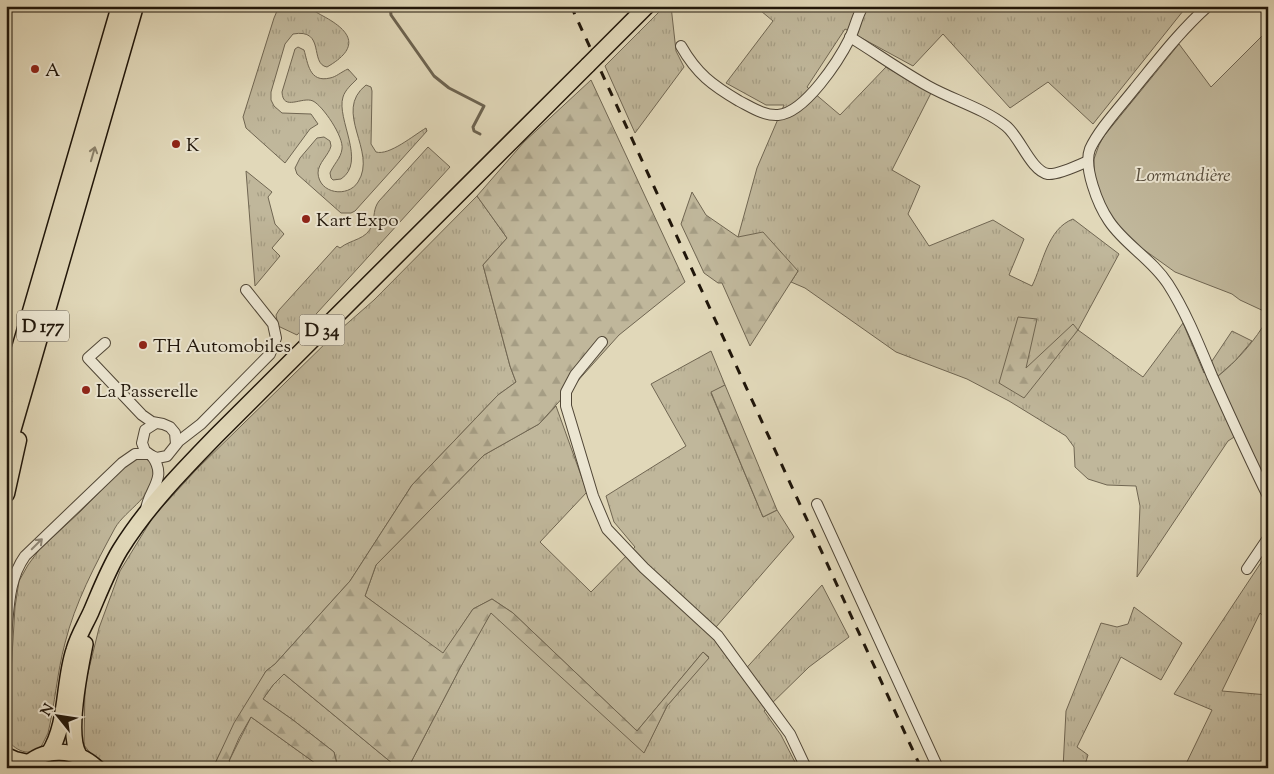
<svg xmlns="http://www.w3.org/2000/svg" width="1274" height="774" font-family="'Sorts Mill Goudy',serif">
<style>
.grass{fill:url(#grass-tufts);stroke:#706652}
.forest{fill:url(#forest-firs);stroke:#706652}
.park{fill:#c0b79b;stroke:#706652}
.lines{fill:none;stroke-linecap:round;stroke-linejoin:round}
.stream{stroke:#6c6350;stroke-width:3}
.minor-casing{stroke:#504636;stroke-width:12}
.primary-casing{stroke:#20160a;stroke-width:18}
.trunk-casing{stroke:#20160a;stroke-width:19}
.minor{stroke:#ece6d2;stroke-width:10}
.primary{stroke:#e1d8b9;stroke-width:15}
.trunk{stroke:#e1d8b9;stroke-width:16}
.rail{stroke:#20160a;stroke-width:3;stroke-dasharray:9 9;stroke-linecap:butt}
.primary-bridge-casing{stroke:#20160a;stroke-width:18;stroke-linecap:butt}
.primary-bridge{stroke:#e1d8b9;stroke-width:15}
.oneway{stroke:#8a816a}
.oneway2{stroke:#908878}
.poi-dot{fill:#8f2418;stroke:#ece6d2;stroke-width:2}
.labels{text-anchor:middle;stroke-width:4;stroke-linejoin:round;paint-order:stroke}
.shield{fill:#ece6d2;stroke:#5d5446;stroke-width:1}
.shield-label{font-size:18px;font-weight:bold;fill:#20160a}
.poi-label{font-size:19px;fill:#20160a;stroke:#ece6d2;text-anchor:start}
.park-label{font-size:19px;font-style:italic;fill:#584e3d;stroke:#ece6d2}
</style>
<defs>
<pattern id="grass-tufts" width="24" height="20" patternUnits="userSpaceOnUse" patternTransform="scale(1.25)"><rect width="24" height="20" fill="#c0b79b"/><path d="M3 7l-1-3M5 7V3M7 7l1-3M15 17l-1-3M17 17v-4M19 17l1-3" fill="none" stroke="#a59d84"/></pattern>
<pattern id="forest-firs" width="22" height="20" patternUnits="userSpaceOnUse" patternTransform="scale(1.25)"><rect width="22" height="20" fill="#c0b79b"/><path d="M5 1l3.5 6h-7zM16 11l3.5 6h-7z" fill="#a59d84"/></pattern>
</defs>
<rect width="100%" height="100%" fill="#e1d8b9"/>
<filter id="stains"><feTurbulence type="fractalNoise" baseFrequency=".004" numOctaves="4"/><feColorMatrix values="0 0 0 0 .2 0 0 0 0 .09 0 0 0 0 .02 0 0 0 .5 -.17"/></filter>
<radialGradient id="worn" r=".72"><stop offset=".6" stop-color="#630" stop-opacity="0"/><stop offset="1" stop-color="#630" stop-opacity=".3"/></radialGradient>
<g class="grass">
<path d="M282 6C289 6 299 5 305 7 311 8 317 13 323 16 353 32 360 48 327 67 309 64 326 28 293 34L285 44 271 92V100L274 106 282 113 311 114 318 124 310 129 285 163 246 128 243 117 274 18 277 11Z"/>
<polygon points="665,6 671,6 676,51 684,67 635,133 605,66"/>
<path d="M755 6H1187L1093 124 1048 82 1010 108 943 34 913 66 845 29 807 87 840 115 886 67 931 93 892 170 920 186 908 214 929 246 993 220 1024 239 1009 275 1032 286C1043 264 1047 229 1073 219L1119 254 1078 330 1143 377 1183 323 1204 373 1232 331 1252 341 1235 361 1217 377 1242 432 1228 441 1137 577 1140 506 1136 486 1107 485 1088 479 1075 467 1074 447 1066 436 1009 401 967 379 896 352 805 288 791 282 798 271 738 237 757 168 784 105H766L726 83 773 21Z"/>
<path d="M298 47 304 50C308 63 309 83 330 78 336 77 341 72 348 69L357 79C352 84 345 90 343 97 336 119 367 162 341 179L333 180 331 178 330 173C333 165 341 158 342 149 344 137 323 106 313 101 302 96 283 112 282 92L295 49Z"/>
<path d="M366 85 371 87 372 91 371 144 376 152C389 156 414 135 426 128L427 131 355 211 351 213H341L297 174 295 168 300 158 317 138 324 137 330 141 331 146C329 155 318 163 318 173 319 194 348 198 358 182 378 151 332 112 366 85Z"/>
<path d="M428 147 450 167 297 335 278 326 276 315 279 310 337 246 340 248C351 239 367 240 372 225 375 216 373 209 379 201Z"/>
<polygon points="246,171 272,192 268,197 275,224 284,234 272,248 280,256 255,286"/>
<polygon points="477,196 507,238 483,265 510,366 516,382 498,395 412,485 350,581 275,664 266,671 219,755 213,768 106,768 91,754 84,745 85,685 99,628 120,571 153,517 196,470 334,335 374,300"/>
<polygon points="711,351 725,385 711,393 763,517 777,510 794,537 710,634 740,675 822,585 849,637 809,667 764,711 781,735 798,768 408,768 460,668 491,612 644,752 667,706 709,657 703,652 637,731 513,613 492,599 473,609 443,654 365,596 376,565 484,455 539,424 556,406 587,492 540,542 591,592 635,547 614,522 606,496 686,446 651,384"/>
<path d="M141 457C148 459 152 462 153 470 158 494 125 510 115 528 95 565 75 603 65 643 57 673 55 704 48 733 46 737 44 741 42 745 31 759 13 750 7 738L15 607 19 581 28 565 39 550 81 511 129 462Z"/>
<polygon points="1268,552 1268,621 1260,613 1222,691 1268,695 1268,768 1184,768 1212,710 1174,694"/>
<polygon points="1134,607 1182,643 1161,680 1121,657 1077,747 1088,755 1084,768 1063,768 1066,711 1101,623 1117,627 1128,624"/>
<polygon points="284,674 398,768 338,768 334,752 293,720 263,699 273,685"/>
<polygon points="251,717 322,768 235,768 229,761"/>
</g>
<g class="forest">
<polygon points="591,80 685,282 619,335 539,424 484,455 376,565 365,596 443,653 473,609 492,599 513,613 637,731 703,652 709,658 667,706 644,753 491,613 460,668 408,768 398,768 284,674 273,685 263,699 293,720 334,752 338,768 322,768 251,717 239,738 229,761 235,768 213,768 234,723 266,671 275,664 350,581 412,485 498,395 516,382 510,366 483,265 507,238 477,196 524,142"/>
<polygon points="692,192 706,215 738,237 763,232 798,271 750,346 722,283 718,283 704,273 681,224"/>
<polygon points="1018,317 1037,319 1026,368 1073,324 1078,330 1024,398 999,383"/>
<polygon points="725,385 777,510 763,517 711,392"/>
</g>
<g class="park">
<polygon points="1268,30 1268,313 1240,300 1232,294 1175,272 1129,239 1106,209 1094,177 1094,159 1099,145 1104,136 1179,44 1211,87"/>
<path d="M1268 318V486L1217 377C1237 361 1255 341 1268 318Z"/>
</g>
<g class="lines">
<polyline class="stream" points="390,6 391,15 434,76 449,88 484,106 473,127 474,131 480,134"/>
<defs>
<g id="minor">
<path d="M1208 6C1180 31 1158 60 1135 88 1121 106 1099 129 1090 149 1083 167 1098 205 1109 221 1125 245 1152 259 1168 284 1186 312 1199 345 1212 376 1230 416 1248 456 1268 496"/>
<path d="M850 37C876 53 901 71 928 86 953 100 983 108 1006 126 1020 137 1031 171 1048 174 1058 175 1079 165 1088 161"/>
<path d="M681 46C697 74 712 85 739 101 751 107 764 116 778 115 805 113 839 60 850 38 855 28 857 16 863 6"/>
<polyline points="602,342 575,375 566,392 566,406 593,496 607,529 644,568 718,636 790,734 806,768"/>
<polyline points="105,343 88,358 142,415 152,422 163,424 170,427 175,433 176,444"/>
<polyline points="156,423 145,430 142,443 145,451 152,456 157,458 167,456 179,441 201,424 270,354 276,338 273,324 246,290"/>
<polyline points="817,504 938,768"/>
<path d="M146 509C149 489 168 478 152 456"/>
<polyline points="1247,569 1268,538"/>
<path d="M6 636C9 608 8 580 25 556L122 463 135 454H148"/>
</g>
<g id="primary">
<polyline points="598,55 647,6"/>
<path d="M49 753C68 723 63 683 74 650 78 636 85 625 91 612 100 591 108 570 120 550 146 508 181 472 215 437L588 65"/>
<path d="M79 755C66 734 80 669 85 644"/>
<path d="M23 768C44 746 75 748 97 768"/>
</g>
<g id="trunk">
<polyline points="6,397 120,6"/>
<polyline points="6,452 135,6"/>
<polyline points="6,494 18,440"/>
<polyline points="6,756 15,760 28,763"/>
</g>
</defs>
<use href="#minor" class="minor-casing"/>
<use href="#primary" class="primary-casing"/>
<use href="#trunk" class="trunk-casing"/>
<use href="#minor" class="minor"/>
<use href="#primary" class="primary"/>
<use href="#trunk" class="trunk"/>
<polyline class="rail" points="571,6 921,768"/>
<defs>
<polyline id="primary-bridge" points="588,65 598,55"/>
</defs>
<use href="#primary-bridge" class="primary-bridge-casing"/>
<use href="#primary-bridge" class="primary-bridge"/>
</g>
<defs><path id="oneway-shaft" d="M-6 0H5M1.5-3L5.5 0L1.5 3" fill="none" stroke-width="1.6" stroke-linecap="round" stroke-linejoin="round" transform="scale(1.25)"/></defs>
<use class="oneway" href="#oneway-shaft" transform="translate(93 154) rotate(-74)"/>
<use class="oneway2" href="#oneway-shaft" transform="translate(37 544) rotate(-45)"/>
<g class="poi-dot">
<circle cx="35" cy="69" r="5"/>
<circle cx="176" cy="144" r="5"/>
<circle cx="306" cy="219" r="5"/>
<circle cx="143" cy="345" r="5"/>
<circle cx="86" cy="390" r="5"/>
</g>
<g class="labels">
<g class="shield">
<rect x="17" y="310.5" width="52" height="31" rx="4"/>
<rect x="299.5" y="314.5" width="45" height="31" rx="4"/>
</g>
<g class="shield-label">
<text x="43" y="332">D 177</text>
<text x="322" y="336">D 34</text>
</g>
<g class="poi-label">
<text x="45" y="76">A</text>
<text x="186" y="151">K</text>
<text x="316" y="226">Kart Expo</text>
<text x="153" y="352">TH Automobiles</text>
<text x="96" y="397">La Passerelle</text>
</g>
<g class="park-label">
<text x="1183" y="181">Lormandière</text>
</g>
</g>
<rect width="1274" height="774" fill="none" stroke="#e1d8b9" stroke-width="25"/>
<rect x="8" y="8" width="1259" height="759" fill="none" stroke="#20160a" stroke-width="2.5"/>
<rect x="12" y="12" width="1249" height="749" fill="none" stroke="#20160a"/>
<g transform="translate(58 716) rotate(300)" stroke="#ece6d2" stroke-width="4" paint-order="stroke">
<path d="M0-4L9 19L0 12L-9 19Z" fill="#20160a"/>
<text y="-8" font-size="14" font-weight="bold" text-anchor="middle" fill="#20160a">N</text>
</g>
<rect width="100%" height="100%" filter="url(#stains)"/>
<rect width="100%" height="100%" fill="url(#worn)"/>
</svg>
